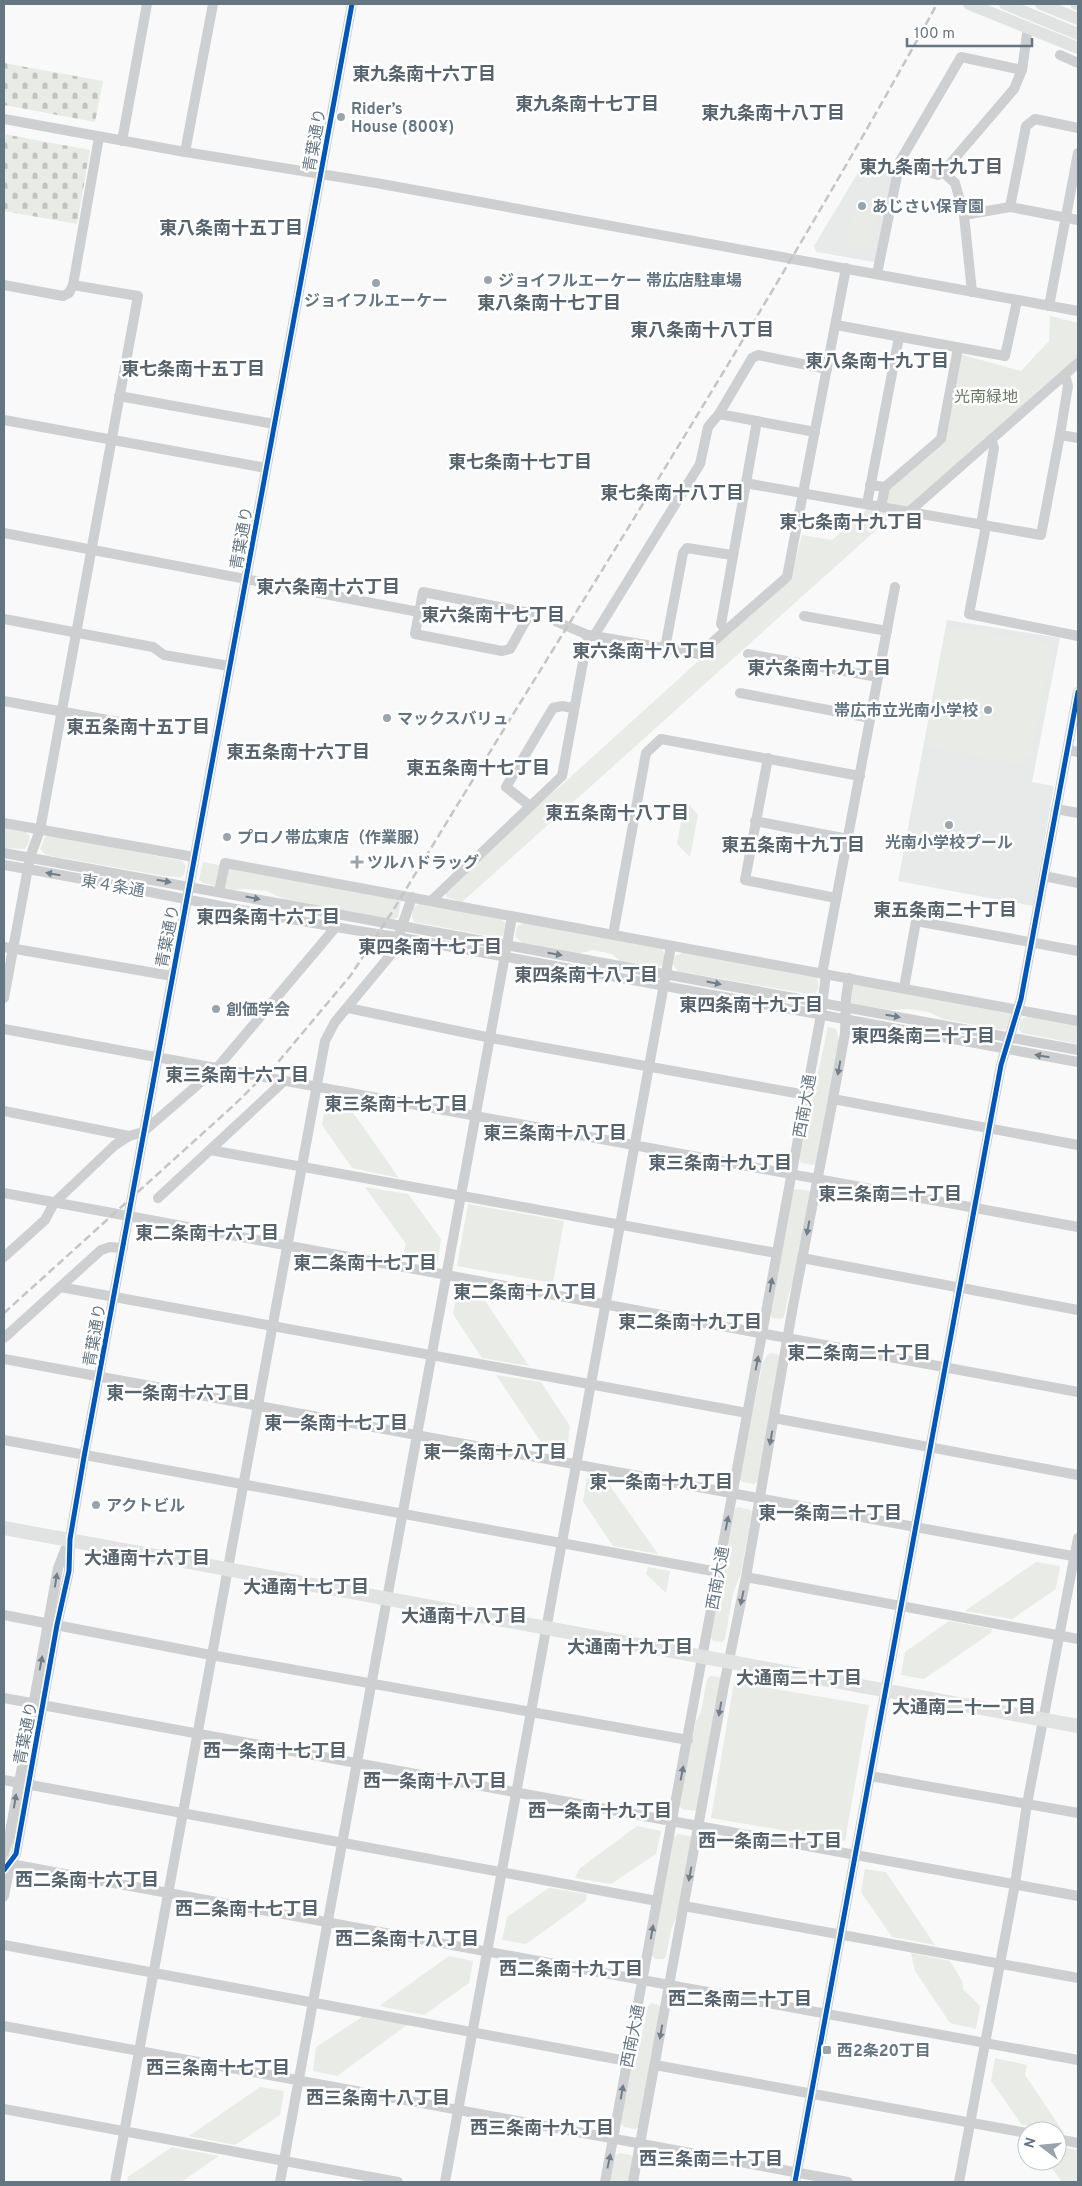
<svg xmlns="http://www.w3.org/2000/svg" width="1082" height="2186" font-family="Overpass,'Noto Sans JP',sans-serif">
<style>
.built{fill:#e8e9e9}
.green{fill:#e8ebe6}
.cemetery{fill:url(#cemetery-stones)}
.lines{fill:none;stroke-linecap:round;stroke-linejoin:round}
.minor{stroke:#cecfd0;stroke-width:10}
.major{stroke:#e1e2e2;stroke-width:12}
.highway{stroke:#e1e2e2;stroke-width:14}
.rail{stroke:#c3c5c6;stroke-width:2.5;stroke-dasharray:8 4;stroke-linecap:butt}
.cycleway-casing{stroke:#fff;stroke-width:8}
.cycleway{stroke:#0057b8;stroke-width:5}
.oneway{fill:#707f8b}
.poi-dot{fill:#99a4ac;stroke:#fff;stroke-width:2}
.labels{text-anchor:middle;stroke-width:5;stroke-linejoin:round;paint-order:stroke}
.poi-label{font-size:16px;font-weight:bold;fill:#657683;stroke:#fff;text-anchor:start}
.street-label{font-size:16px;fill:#657683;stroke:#fff}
.park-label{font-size:16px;fill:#687a64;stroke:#fff}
.neighbourhood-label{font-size:18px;font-weight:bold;fill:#57646e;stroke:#fff}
</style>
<defs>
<pattern id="cemetery-stones" width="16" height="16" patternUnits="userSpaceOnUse" patternTransform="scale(1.25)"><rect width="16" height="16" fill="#e8ebe6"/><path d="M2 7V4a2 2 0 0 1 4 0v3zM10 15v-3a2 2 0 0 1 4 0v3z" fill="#c0c3c0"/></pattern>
</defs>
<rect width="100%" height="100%" fill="#f9f9f9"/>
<g class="built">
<polygon points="868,156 895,166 875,262 816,252 814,246"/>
<polygon points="947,620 1060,638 1032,782 1054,786 1033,906 898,881"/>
</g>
<g class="green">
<polygon points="863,207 878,210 870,251 845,245 851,218"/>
<polygon points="1050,316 1078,323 1078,358 909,506 894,514 462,902 446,897 446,891 529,813 565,782 791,577 802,535 832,540 944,440 960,354 1021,371 1049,341"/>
<polygon points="956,628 1053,644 1031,754 1018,765 925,746 946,633"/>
<polygon points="685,800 698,815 690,857 677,844"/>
<polygon points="4,828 26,832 30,836 29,842 25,849 4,848"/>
<polygon points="49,835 182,861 186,866 184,875 180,877 164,876 46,855 40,849 45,837"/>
<polygon points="203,862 401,901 398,917 392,920 288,901 267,891 245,889 231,890 203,883 199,880"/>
<polygon points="420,903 500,919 506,923 504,933 500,938 414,922 412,916 413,908"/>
<polygon points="524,923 662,949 665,955 663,965 658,967 620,961 612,954 593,950 577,954 523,944 515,936 517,926"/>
<path d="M684 952 816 976C819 982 820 989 814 995L678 971 673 964 675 956Z"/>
<polygon points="856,984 1011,1014 1007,1029 1002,1030 943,1019 929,1012 909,1009 890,1010 853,1004 849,1001 851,986"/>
<polygon points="1031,1015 1078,1025 1078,1044 1022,1033 1019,1029 1021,1019"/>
<polygon points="828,1027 836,1029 839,1041 817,1163 814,1165 801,1163 799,1159"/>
<polygon points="326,1101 349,1107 399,1178 352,1168 322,1125"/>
<polygon points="365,1187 408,1194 441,1239 438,1261 403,1255 406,1244"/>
<polygon points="796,1189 809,1191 812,1194 797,1270 788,1297 784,1317 781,1319 772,1318 770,1314 793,1190"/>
<polygon points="468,1204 564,1221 553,1283 457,1266"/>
<polygon points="457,1291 481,1295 529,1366 482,1358 453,1314"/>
<polygon points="772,1353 779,1355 781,1359 758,1481 754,1484 742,1482 739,1479 763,1362 767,1355"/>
<polygon points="496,1375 541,1382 570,1426 567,1449 543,1445"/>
<polygon points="587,1478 608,1483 658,1554 613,1546 583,1501"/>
<polygon points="738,1507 751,1510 752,1512 741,1573 733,1594 725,1639 722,1642 713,1641 711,1637 735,1509"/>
<polygon points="1036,1562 1060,1566 1056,1589 1012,1619 965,1611"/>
<polygon points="648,1567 670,1571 666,1593 646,1574"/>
<polygon points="949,1621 992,1629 991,1633 924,1679 901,1675 905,1652"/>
<polygon points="711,1676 719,1677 721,1680 697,1808 695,1811 682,1809 679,1805 696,1721 701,1712 707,1679"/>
<polygon points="734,1682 869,1705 845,1841 711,1818"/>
<polygon points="637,1826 661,1831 656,1854 611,1884 575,1878 579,1869"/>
<polygon points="678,1834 691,1836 692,1839 679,1911 671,1930 666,1957 663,1959 655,1959 652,1955 674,1837"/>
<polygon points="865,1869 886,1872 935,1945 892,1937 861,1892"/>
<polygon points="549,1888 587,1894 586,1901 526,1944 502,1940 507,1917"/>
<polygon points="911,1953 950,1961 962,1981 963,1989 980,2006 976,2029 950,2023 915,1971"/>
<polygon points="449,1956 473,1961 469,1983 424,2015 379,2006"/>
<polygon points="651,2003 659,2005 661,2009 639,2127 635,2129 624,2127 621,2123 632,2062 639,2048 648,2006"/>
<polygon points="362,2017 407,2025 337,2076 313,2071 316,2047"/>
<polygon points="995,2058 1027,2065 1025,2075 1064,2133 1022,2125 991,2081"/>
<polygon points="260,2087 284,2091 280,2115 235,2145 189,2136"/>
<polygon points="1057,2146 1078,2150 1078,2182 1062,2182 1047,2161 1057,2161"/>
<polygon points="172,2147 219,2156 181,2182 127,2182 128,2177"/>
<polygon points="619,2153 631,2155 633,2160 629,2182 610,2182 615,2156"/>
</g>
<g class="cemetery">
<polygon points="4,63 103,81 95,122 4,105"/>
<polygon points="4,134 90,150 77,224 4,211"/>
</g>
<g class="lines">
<g class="minor">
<polyline points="1060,55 1078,63"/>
<polyline points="4,119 185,152 376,183 1078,311"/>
<polyline points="122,141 147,4"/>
<polyline points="185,152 213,4"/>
<polyline points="900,161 932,173 938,175 943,172 1014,89 1022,70 1028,27"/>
<polyline points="943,172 955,183 964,215 972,292"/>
<polyline points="1010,207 1026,126 1035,119 1078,128"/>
<polyline points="964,215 1010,207 1078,220"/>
<polyline points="877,274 900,161 961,57 1022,70"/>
<polyline points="4,285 63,296 69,293 73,285 138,296 40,830 30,857 4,998"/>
<polyline points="73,285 99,137"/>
<polyline points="1049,306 1078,153"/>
<polyline points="836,325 1005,356 1017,301"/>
<polyline points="119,396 274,424"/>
<polyline points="4,420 266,468"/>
<polyline points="815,432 719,414 752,358 758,355 827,369"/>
<polyline points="1060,435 1078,438"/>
<polyline points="745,483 1041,535 1060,435 1068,386 1065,375"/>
<polyline points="870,485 885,487 941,439 958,348"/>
<polyline points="867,504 899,337"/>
<polyline points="881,507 885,487"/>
<polyline points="910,511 1078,363"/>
<polyline points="981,525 994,448 991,439"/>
<polyline points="986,526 969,614 1078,636"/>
<polyline points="4,533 419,612"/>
<polygon points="423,592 530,613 510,649 502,651 415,634"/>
<polyline points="804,616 887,631"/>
<polyline points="4,619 153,647 164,655 229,666"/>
<polyline points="557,622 588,635 699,654 787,577 846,268"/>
<polyline points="726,630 721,624 757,421"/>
<polyline points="594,636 700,464 708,427 719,414"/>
<polyline points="665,648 683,553 687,548 732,555"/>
<polyline points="748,654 878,677"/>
<polyline points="740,693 870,718"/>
<polyline points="4,701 130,724"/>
<polyline points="1068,750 1078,752"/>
<polyline points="768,758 745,880 836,898"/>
<polyline points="530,806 506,787 553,708 562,706 573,708"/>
<polyline points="1056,809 1078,813"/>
<polyline points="755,821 848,839"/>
<polyline points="4,823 194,857"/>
<polyline points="4,853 1078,1050"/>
<path d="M4 865C136 887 266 918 398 937L1078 1062"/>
<polyline points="1044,876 1078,883"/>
<polyline points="219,892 225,863 1078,1021"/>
<polyline points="432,900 562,776 588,635"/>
<polyline points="613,935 646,753 661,739 860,776"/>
<polyline points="4,947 172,976"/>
<polyline points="822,974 895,587"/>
<polyline points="904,988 916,921 1078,951"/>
<polyline points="348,1008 491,1038 806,1095"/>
<polyline points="4,1029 1078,1227"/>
<polyline points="833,1099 1078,1145"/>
<polyline points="4,1111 129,1136"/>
<polyline points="210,1150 284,1081"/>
<polyline points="4,1193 1078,1392"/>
<polyline points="158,1198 210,1150 776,1253"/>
<polyline points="4,1257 45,1220 54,1203 115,1145 129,1136 143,1132 217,1068 335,928"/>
<polyline points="802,1258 1078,1310"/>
<polyline points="60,1287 747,1413"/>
<polyline points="4,1338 101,1250 110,1247 123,1248"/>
<polyline points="4,1359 1078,1557"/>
<polyline points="774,1418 1078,1475"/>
<polyline points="4,1440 718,1572"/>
<polyline points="746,1577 1078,1639"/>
<polyline points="4,1615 211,1655 688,1740"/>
<polyline points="4,1698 1078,1896"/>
<polyline points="870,1776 1078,1813"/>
<polyline points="4,1780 657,1901"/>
<polyline points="4,1853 9,1838 58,1568 67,1545"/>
<polyline points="5,1863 1078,2060"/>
<polyline points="4,1870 16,1854 57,1625 69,1571 70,1539 84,1457 352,4"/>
<polyline points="4,1896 10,1865"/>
<polyline points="684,1906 1078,1978"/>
<polyline points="4,1945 627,2061"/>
<polyline points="4,2026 848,2182"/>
<polyline points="655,2065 1027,2133"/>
<polyline points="4,2109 398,2182"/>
<polyline points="1057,2139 1078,2143"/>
<polyline points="115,2182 325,1041 335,1022 393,952 412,897"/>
<polyline points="280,2182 512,917"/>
<polyline points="445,2182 671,946"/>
<polyline points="605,2182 821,1015 826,974"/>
<polyline points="633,2182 724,1685 746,1577 793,1306 833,1099 845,1033 846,998 849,978"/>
<polyline points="795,2182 989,1129 1001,1065 1021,999 1078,692"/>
<polyline points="959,2182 1015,1884 1027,1804 1078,1538"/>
</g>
<g class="major">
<polyline points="969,4 1078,48"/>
<polyline points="1005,4 1078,34"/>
<polyline points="1041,4 1078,19"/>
<polyline points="1076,4 1078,5"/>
</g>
<polyline class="highway" points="4,1528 1078,1726"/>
<path class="rail" d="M4 1313 233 1106 279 1061 351 975 394 909C576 608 768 312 937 4"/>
<defs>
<g id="cycleway">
<polyline points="4,1870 16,1854 57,1625 69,1571 70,1539 84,1457 352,4"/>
<polyline points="795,2182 989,1129 1001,1065 1021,999 1078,692"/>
</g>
</defs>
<use href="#cycleway" class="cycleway-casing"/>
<use href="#cycleway" class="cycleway"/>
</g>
<defs><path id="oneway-solid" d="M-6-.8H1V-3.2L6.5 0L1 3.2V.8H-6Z" transform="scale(1.25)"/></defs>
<g class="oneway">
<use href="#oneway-solid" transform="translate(53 874) rotate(-170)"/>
<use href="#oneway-solid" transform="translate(164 881) rotate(10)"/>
<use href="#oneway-solid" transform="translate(253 898) rotate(11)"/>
<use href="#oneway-solid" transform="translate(555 954) rotate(10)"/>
<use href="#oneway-solid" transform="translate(714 983) rotate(11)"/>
<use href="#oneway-solid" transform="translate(893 1016) rotate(10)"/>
<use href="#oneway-solid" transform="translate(1042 1056) rotate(-170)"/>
<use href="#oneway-solid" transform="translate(839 1068) rotate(100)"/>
<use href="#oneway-solid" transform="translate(808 1228) rotate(101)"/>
<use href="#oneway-solid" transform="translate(771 1285) rotate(-80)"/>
<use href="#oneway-solid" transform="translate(757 1363) rotate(-79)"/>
<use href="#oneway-solid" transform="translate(771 1438) rotate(100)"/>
<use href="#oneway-solid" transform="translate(727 1523) rotate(-79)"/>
<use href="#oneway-solid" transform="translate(56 1580) rotate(-81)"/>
<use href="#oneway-solid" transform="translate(742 1598) rotate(102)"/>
<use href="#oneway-solid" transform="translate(41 1663) rotate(-79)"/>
<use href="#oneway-solid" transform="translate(720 1709) rotate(100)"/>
<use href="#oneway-solid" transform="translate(682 1773) rotate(-79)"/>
<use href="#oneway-solid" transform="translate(15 1801) rotate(-81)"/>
<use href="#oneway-solid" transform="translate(690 1874) rotate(101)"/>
<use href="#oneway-solid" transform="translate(652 1932) rotate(-80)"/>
<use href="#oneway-solid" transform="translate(661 2032) rotate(100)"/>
<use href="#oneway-solid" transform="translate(622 2092) rotate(-80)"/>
<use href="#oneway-solid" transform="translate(609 2161) rotate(-78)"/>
</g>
<g class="poi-dot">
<circle cx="341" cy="117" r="5"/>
<circle cx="862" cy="206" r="5"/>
<circle cx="488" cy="280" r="5"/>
<circle cx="376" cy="283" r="5"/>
<circle cx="988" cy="710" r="5"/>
<circle cx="387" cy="718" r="5"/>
<circle cx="949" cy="825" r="5"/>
<circle cx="227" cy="837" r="5"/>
<path d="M354.5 854.5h5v5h5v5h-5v5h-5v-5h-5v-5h5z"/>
<circle cx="216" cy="1009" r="5"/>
<circle cx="96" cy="1505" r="5"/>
<rect x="822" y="2045" width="10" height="10" rx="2.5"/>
</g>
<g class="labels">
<g class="poi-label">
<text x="351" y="114">Rider’s<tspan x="351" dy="18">House (800¥)</tspan></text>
<text x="872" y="212">あじさい保育園</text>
<text x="498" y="286">ジョイフルエーケー 帯広店駐車場</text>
<text x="376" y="306" text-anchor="middle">ジョイフルエーケー</text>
<text x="978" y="716" text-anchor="end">帯広市立光南小学校</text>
<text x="397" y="724">マックスバリュ</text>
<text x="237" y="843">プロノ帯広東店（作業服）</text>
<text x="949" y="848" text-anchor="middle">光南小学校プール</text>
<text x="367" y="868">ツルハドラッグ</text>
<text x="226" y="1015">創価学会</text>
<text x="106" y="1511">アクトビル</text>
<text x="837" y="2056">西2条20丁目</text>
</g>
<g class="street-label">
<text transform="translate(314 140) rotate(-80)" y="6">青葉通り</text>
<text transform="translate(241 538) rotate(-80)" y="6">青葉通り</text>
<text transform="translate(113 885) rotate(10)" y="6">東４条通</text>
<text transform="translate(167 936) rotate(-79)" y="6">青葉通り</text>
<text transform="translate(804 1106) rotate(-80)" y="6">西南大通</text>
<text transform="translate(94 1335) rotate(-80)" y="6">青葉通り</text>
<text transform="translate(717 1578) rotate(-80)" y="6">西南大通</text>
<text transform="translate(25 1733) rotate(-79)" y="6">青葉通り</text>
<text transform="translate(632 2036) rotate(-79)" y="6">西南大通</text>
</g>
<g class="park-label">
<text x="986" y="402">光南緑地</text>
</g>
<g class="neighbourhood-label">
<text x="424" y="80">東九条南十六丁目</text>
<text x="587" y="110">東九条南十七丁目</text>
<text x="773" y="119">東九条南十八丁目</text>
<text x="931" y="173">東九条南十九丁目</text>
<text x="231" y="234">東八条南十五丁目</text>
<text x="549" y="309">東八条南十七丁目</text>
<text x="702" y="336">東八条南十八丁目</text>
<text x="877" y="367">東八条南十九丁目</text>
<text x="193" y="375">東七条南十五丁目</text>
<text x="520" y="468">東七条南十七丁目</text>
<text x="672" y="499">東七条南十八丁目</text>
<text x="851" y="528">東七条南十九丁目</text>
<text x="328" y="593">東六条南十六丁目</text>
<text x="493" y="621">東六条南十七丁目</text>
<text x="644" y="657">東六条南十八丁目</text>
<text x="819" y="674">東六条南十九丁目</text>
<text x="138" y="733">東五条南十五丁目</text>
<text x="298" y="758">東五条南十六丁目</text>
<text x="478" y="774">東五条南十七丁目</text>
<text x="617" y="819">東五条南十八丁目</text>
<text x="793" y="851">東五条南十九丁目</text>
<text x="945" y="916">東五条南二十丁目</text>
<text x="268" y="923">東四条南十六丁目</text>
<text x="430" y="953">東四条南十七丁目</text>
<text x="586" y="981">東四条南十八丁目</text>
<text x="751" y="1011">東四条南十九丁目</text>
<text x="923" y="1042">東四条南二十丁目</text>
<text x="237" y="1081">東三条南十六丁目</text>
<text x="396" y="1110">東三条南十七丁目</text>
<text x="555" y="1139">東三条南十八丁目</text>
<text x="720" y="1169">東三条南十九丁目</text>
<text x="890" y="1200">東三条南二十丁目</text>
<text x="207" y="1239">東二条南十六丁目</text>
<text x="365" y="1269">東二条南十七丁目</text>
<text x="525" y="1298">東二条南十八丁目</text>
<text x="690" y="1328">東二条南十九丁目</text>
<text x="859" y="1359">東二条南二十丁目</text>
<text x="178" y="1399">東一条南十六丁目</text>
<text x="336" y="1429">東一条南十七丁目</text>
<text x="495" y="1458">東一条南十八丁目</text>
<text x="661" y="1488">東一条南十九丁目</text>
<text x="830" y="1519">東一条南二十丁目</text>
<text x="147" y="1564">大通南十六丁目</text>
<text x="306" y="1593">大通南十七丁目</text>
<text x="464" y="1622">大通南十八丁目</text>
<text x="630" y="1653">大通南十九丁目</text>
<text x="799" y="1684">大通南二十丁目</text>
<text x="964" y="1713">大通南二十一丁目</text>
<text x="275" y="1757">西一条南十七丁目</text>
<text x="435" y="1787">西一条南十八丁目</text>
<text x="600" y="1817">西一条南十九丁目</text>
<text x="770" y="1847">西一条南二十丁目</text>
<text x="87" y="1886">西二条南十六丁目</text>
<text x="247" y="1915">西二条南十七丁目</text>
<text x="407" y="1945">西二条南十八丁目</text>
<text x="571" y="1975">西二条南十九丁目</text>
<text x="740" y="2005">西二条南二十丁目</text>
<text x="218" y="2074">西三条南十七丁目</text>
<text x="378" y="2104">西三条南十八丁目</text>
<text x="542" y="2134">西三条南十九丁目</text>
<text x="711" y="2165">西三条南二十丁目</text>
</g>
</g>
<rect width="1082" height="2186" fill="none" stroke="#657683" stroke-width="10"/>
<g transform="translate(1042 2146) rotate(286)"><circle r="24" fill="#ffffff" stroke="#c1c8cd"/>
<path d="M0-4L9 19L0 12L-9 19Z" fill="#99a4ac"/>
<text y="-8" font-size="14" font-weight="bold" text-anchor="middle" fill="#657683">N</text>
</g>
<path d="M907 38v8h125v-8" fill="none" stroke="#657683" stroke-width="2.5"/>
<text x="914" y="38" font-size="15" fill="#657683" stroke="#ffffff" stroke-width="4" paint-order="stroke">100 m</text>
</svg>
